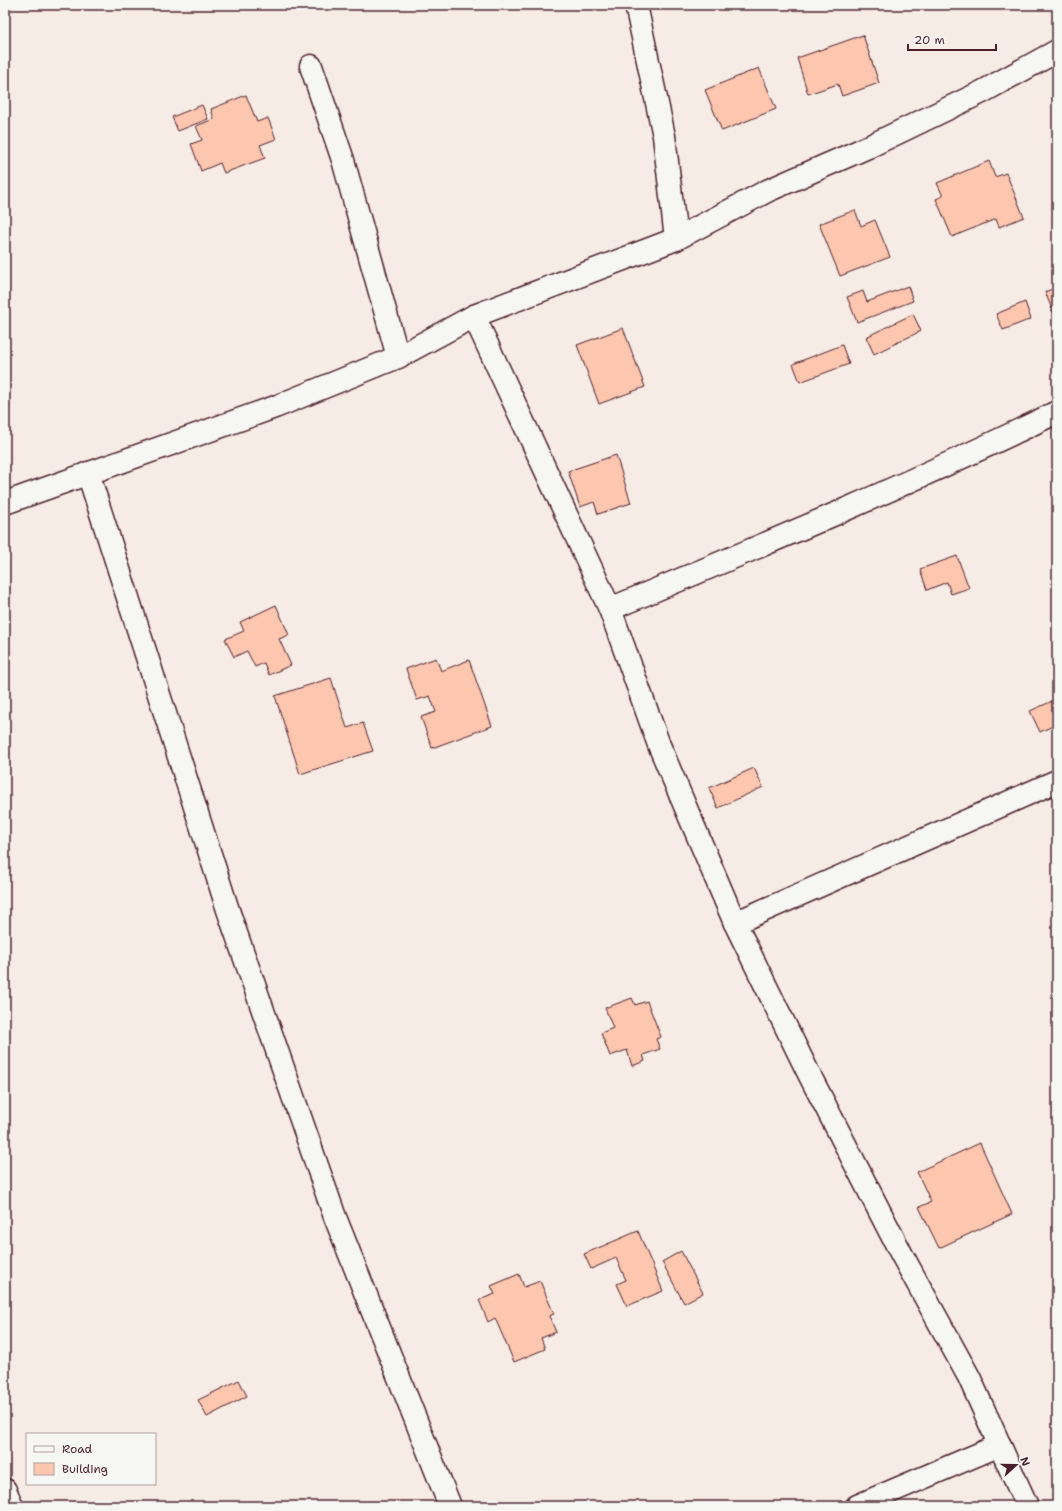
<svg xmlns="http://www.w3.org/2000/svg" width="1062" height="1511" font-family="'Shantell Sans',sans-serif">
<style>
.building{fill:#fdc6af;stroke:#4a1f2b}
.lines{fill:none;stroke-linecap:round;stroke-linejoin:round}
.street-casing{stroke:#4a1f2b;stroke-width:25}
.street{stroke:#f6f6f2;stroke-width:22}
</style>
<rect width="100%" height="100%" fill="#f7ece5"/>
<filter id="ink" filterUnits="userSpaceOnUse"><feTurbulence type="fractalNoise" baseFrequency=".025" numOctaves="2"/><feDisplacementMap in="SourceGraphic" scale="8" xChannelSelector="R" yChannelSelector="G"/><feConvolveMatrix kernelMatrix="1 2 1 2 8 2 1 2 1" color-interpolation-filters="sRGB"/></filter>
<g filter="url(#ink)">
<g class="building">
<polygon points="863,35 879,83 842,96 838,84 808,94 797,58"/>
<polygon points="759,68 776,109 722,131 705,90"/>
<polygon points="246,95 257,122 268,118 276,139 260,145 265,158 224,173 220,163 201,171 191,144 202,140 196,126 214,119 211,109"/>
<polygon points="202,105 208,119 178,131 172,117"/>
<polygon points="989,161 995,177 1006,173 1024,217 999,227 996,219 952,237 936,199 943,196 937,183"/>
<polygon points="855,210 861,226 875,220 890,257 840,276 819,224"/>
<polygon points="908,286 913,301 857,322 847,297 863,291 867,302"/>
<polygon points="1057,287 1057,318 1056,319 1045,292"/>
<polygon points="1025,302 1031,319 1003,330 996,314"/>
<polygon points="913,314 921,331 874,354 866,337"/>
<polygon points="623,328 645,387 599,404 577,345"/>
<polygon points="842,345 849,364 800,382 793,364"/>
<polygon points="616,455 631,503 598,514 594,502 580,507 568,471"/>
<polygon points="957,556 969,588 951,594 947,582 927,590 920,569"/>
<polygon points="276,605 289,635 279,639 291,665 269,675 264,663 255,667 247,651 234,657 225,639 244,631 240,622"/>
<polygon points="436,658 441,671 469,660 492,726 432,748 421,717 436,712 430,696 417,700 406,669"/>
<polygon points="331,678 347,728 363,723 373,751 300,774 275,696"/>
<polygon points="1057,699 1057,724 1040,732 1030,711"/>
<polygon points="754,768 763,787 718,808 709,788"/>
<polygon points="632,998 635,1005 647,1001 661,1037 656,1039 660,1049 643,1055 645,1061 632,1066 627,1050 610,1056 601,1033 613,1028 605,1008"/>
<polygon points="980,1143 1012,1214 939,1248 919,1207 931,1202 917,1172"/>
<polygon points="638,1231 663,1291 627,1306 617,1284 626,1280 616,1258 591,1269 584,1254"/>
<polygon points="681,1251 703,1293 684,1303 662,1262"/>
<polygon points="519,1274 524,1287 540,1281 554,1314 549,1316 556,1332 541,1338 545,1349 514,1362 495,1318 488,1322 479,1300 495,1294 491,1286"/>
<polygon points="239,1380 247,1396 207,1417 198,1400"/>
</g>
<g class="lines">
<defs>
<g id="street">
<polyline points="636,5 664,136 676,239"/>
<polyline points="311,66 343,160 398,357"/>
<polyline points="474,316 610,609 659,745 735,923 809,1074 902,1255 969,1377 1027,1506"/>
<polyline points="88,473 228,910 335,1217 450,1506"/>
<polyline points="5,503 275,407 398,357 474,316 676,239 767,191 868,147 982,92 1057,51"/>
<path d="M610 609C761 546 911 484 1057 412"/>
<polyline points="735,923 1057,781"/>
<polyline points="5,1490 12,1506"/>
<polyline points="857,1506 1000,1445"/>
</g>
</defs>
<use href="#street" class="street-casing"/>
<use href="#street" class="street"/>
</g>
</g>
<rect width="1062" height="1511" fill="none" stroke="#f6f6f2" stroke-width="20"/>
<rect x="10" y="10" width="1042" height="1491" fill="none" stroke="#4a1f2b" stroke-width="1.5" filter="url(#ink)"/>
<rect x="26" y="1433" width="130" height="52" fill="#f6f6f2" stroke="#b1a0a2"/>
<rect x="34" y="1446" width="20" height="6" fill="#f6f6f2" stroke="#b1a0a2"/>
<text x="62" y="1453" font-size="12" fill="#4a1f2b">Road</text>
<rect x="34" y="1463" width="20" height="12" fill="#fdc6af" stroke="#b1a0a2"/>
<text x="62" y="1473" font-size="12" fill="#4a1f2b">Building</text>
<g transform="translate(1016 1465) rotate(69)" stroke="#f6f6f2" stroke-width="3" paint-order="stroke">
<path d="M0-3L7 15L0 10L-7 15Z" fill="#4a1f2b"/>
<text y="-6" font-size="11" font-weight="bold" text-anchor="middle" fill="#4a1f2b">N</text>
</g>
<path d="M908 44v6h88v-6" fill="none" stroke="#4a1f2b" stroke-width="2"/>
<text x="914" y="44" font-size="12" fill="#4a1f2b" stroke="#f6f6f2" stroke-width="3" paint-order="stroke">20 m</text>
</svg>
